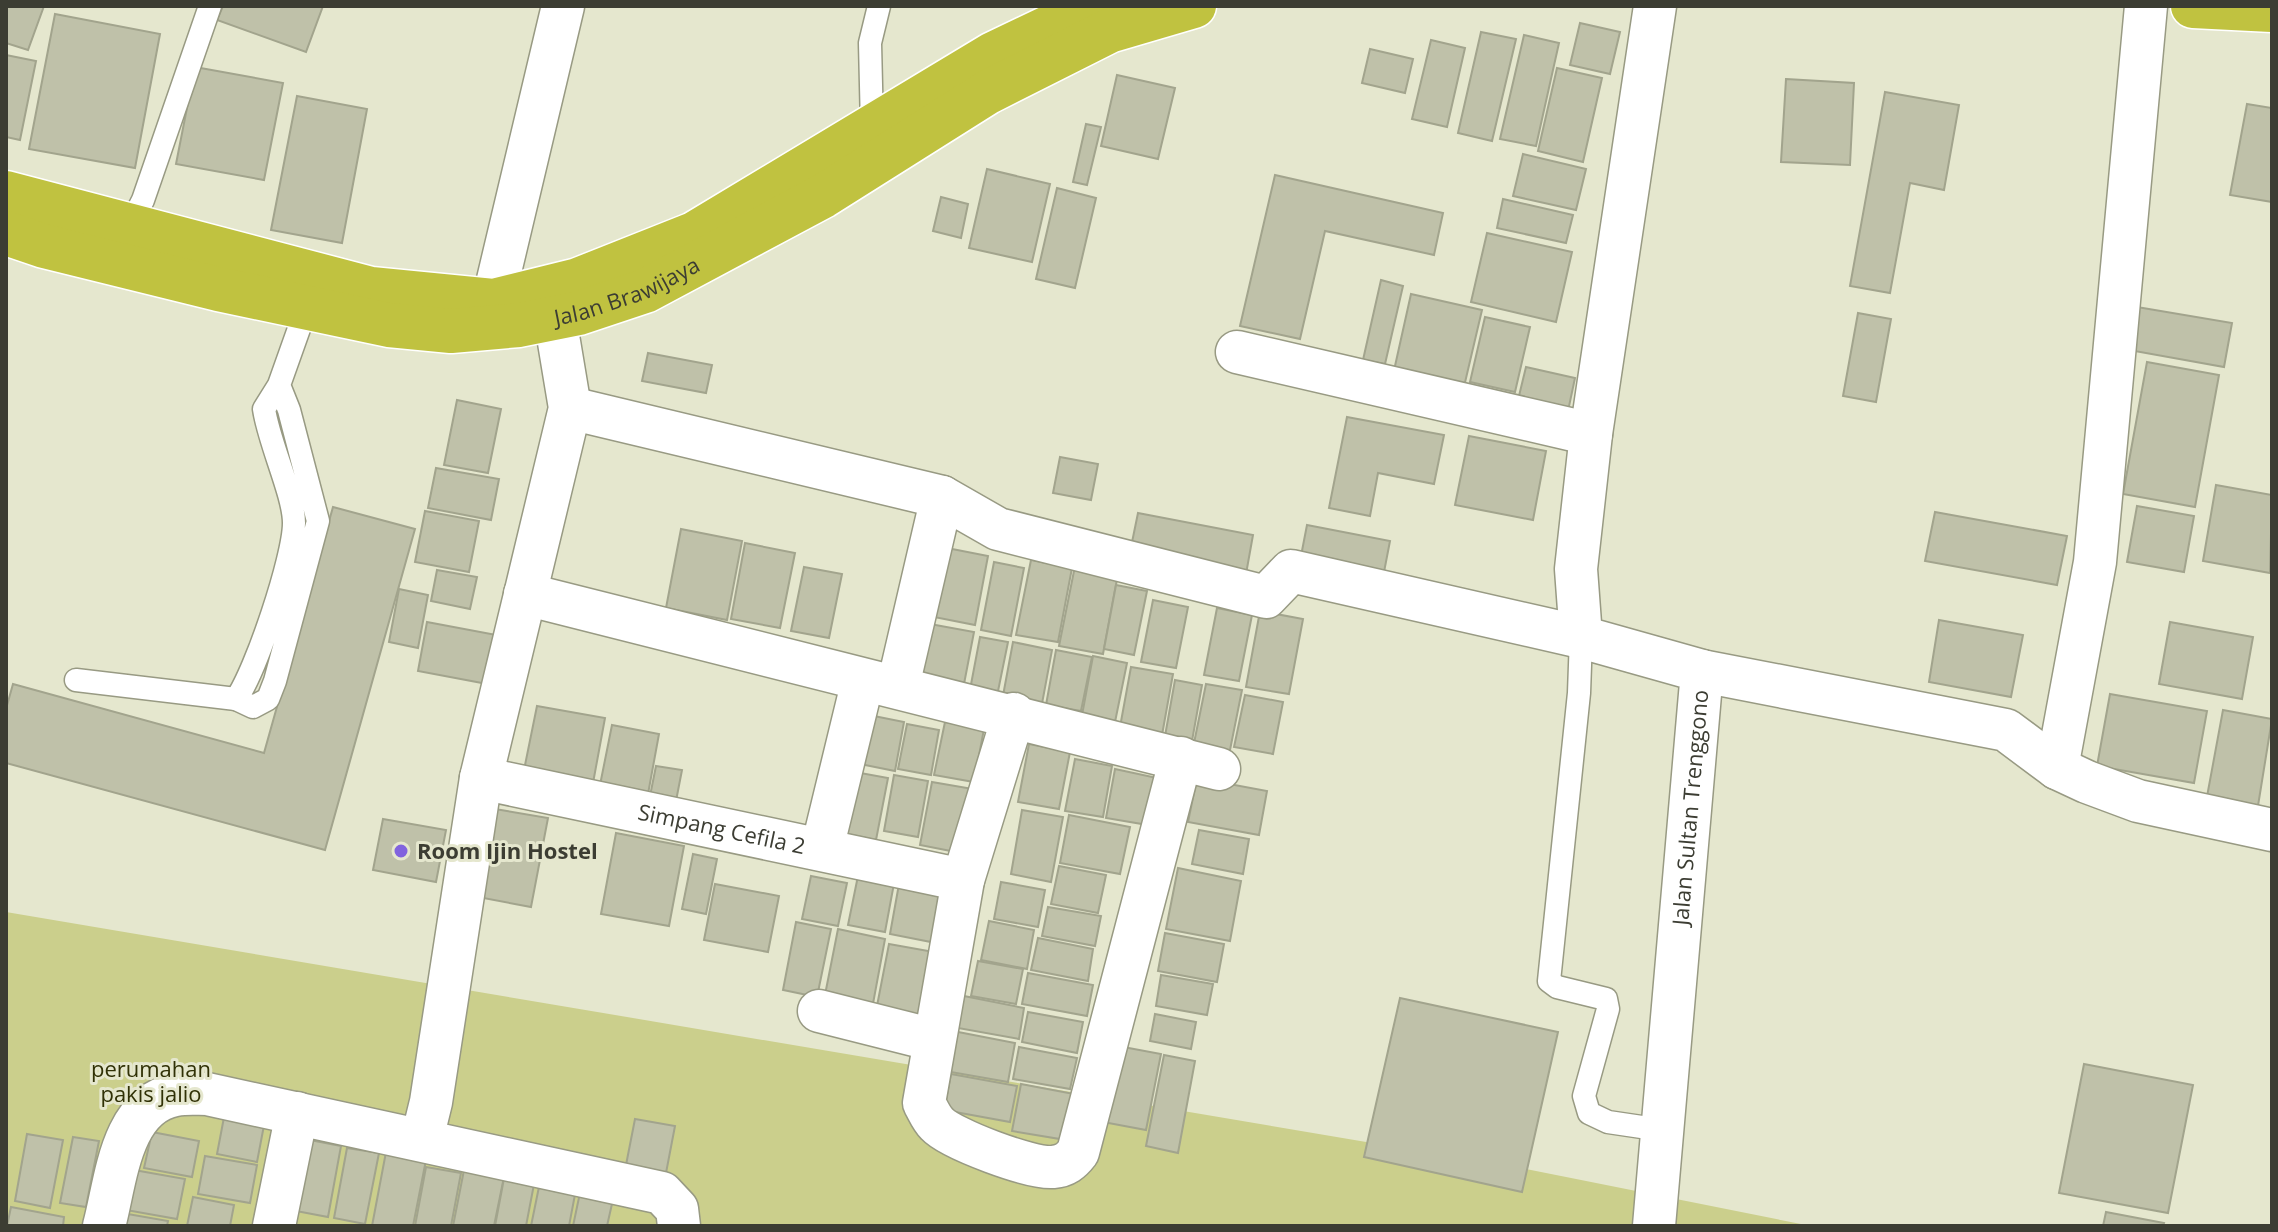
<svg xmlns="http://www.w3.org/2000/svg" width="2278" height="1232" font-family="'Open Sans',sans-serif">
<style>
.green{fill:#cbcf8c}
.building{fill:#bfc1a9;stroke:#a2a48d;stroke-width:2}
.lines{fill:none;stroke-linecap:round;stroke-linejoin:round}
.service-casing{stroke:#989a83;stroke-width:25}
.minor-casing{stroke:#989a83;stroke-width:45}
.trunk-casing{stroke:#fff;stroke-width:47}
.service{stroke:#fff;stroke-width:22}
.minor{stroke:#fff;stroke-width:42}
.trunk{stroke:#c0c240;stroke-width:44}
.poi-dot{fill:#8163de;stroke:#e5e7ce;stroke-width:3}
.labels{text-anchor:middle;stroke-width:6;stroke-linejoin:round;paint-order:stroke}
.street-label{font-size:22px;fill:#3c3d33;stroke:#e5e7ce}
.poi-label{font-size:22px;font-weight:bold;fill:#3c3d33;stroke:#e5e7ce;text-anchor:start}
.park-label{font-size:22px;fill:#303106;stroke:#e5e7ce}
</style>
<rect width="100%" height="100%" fill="#e5e7ce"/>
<polygon class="green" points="6,912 1526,1169 1811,1226 6,1226"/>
<g class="building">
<polygon points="6,6 44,6 28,50 6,43"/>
<polygon points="223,6 323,6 306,52 217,20"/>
<polygon points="55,14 160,34 135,168 29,149"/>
<polygon points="1580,23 1620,32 1610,74 1570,65"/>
<polygon points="1481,32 1516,39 1492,141 1458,133"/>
<polygon points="1524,35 1559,43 1536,146 1500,139"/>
<polygon points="1431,40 1465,48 1447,127 1412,119"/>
<polygon points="1370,49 1413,59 1405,93 1362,83"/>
<polygon points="6,55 36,61 20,140 6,137"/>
<polygon points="195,67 283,83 264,180 176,164"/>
<polygon points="1557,68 1602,78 1583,162 1538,151"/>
<polygon points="1117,75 1175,88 1158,159 1101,146"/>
<polygon points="1786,79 1854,83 1850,165 1781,162"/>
<polygon points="1885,92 1959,105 1944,190 1910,183 1890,293 1850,286"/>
<polygon points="297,96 367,109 342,243 271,230"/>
<polygon points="2247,104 2272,108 2272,202 2230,195"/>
<polygon points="1086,124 1101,127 1087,185 1073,182"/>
<polygon points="1523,154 1586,169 1576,210 1513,196"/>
<polygon points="987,169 1050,184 1032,262 969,248"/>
<polygon points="1275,175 1443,213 1434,255 1325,231 1300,339 1240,326"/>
<polygon points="1057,188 1096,198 1075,288 1036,279"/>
<polygon points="941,197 968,204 961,238 933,231"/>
<polygon points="1503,199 1573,215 1566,243 1497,228"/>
<polygon points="1487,233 1572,252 1556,322 1471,302"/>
<polygon points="1381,280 1403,286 1385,364 1363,360"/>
<polygon points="1411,294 1482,310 1463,391 1393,375"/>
<polygon points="2137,307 2232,323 2224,367 2129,350"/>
<polygon points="1858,313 1891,319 1876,402 1843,396"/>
<polygon points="1485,317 1530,327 1515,392 1470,382"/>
<polygon points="648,353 712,365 706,393 642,381"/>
<polygon points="2147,362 2219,375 2195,507 2123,494"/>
<polygon points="1526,367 1575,378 1568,411 1518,400"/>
<polygon points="457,400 501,409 488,473 444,465"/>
<polygon points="1347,417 1444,435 1434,484 1378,473 1370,516 1329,508"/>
<polygon points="1469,436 1546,451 1533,520 1455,505"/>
<polygon points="1060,457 1098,464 1091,500 1053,493"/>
<polygon points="436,468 499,479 491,520 428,508"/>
<polygon points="2216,485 2272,495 2270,573 2203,561"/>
<polygon points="2137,506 2194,516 2184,572 2127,562"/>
<polygon points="333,507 415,529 325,850 6,763 6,709 13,684 264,753"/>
<polygon points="425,511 479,521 469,572 415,562"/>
<polygon points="1935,512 2067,536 2057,585 1925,561"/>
<polygon points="1138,513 1253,535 1246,574 1130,552"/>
<polygon points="1307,525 1390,541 1384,572 1301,556"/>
<polygon points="681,529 742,541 727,620 666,608"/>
<polygon points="745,543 795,553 780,628 731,619"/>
<polygon points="942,547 988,556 975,625 929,616"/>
<polygon points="1031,560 1072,568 1058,642 1016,635"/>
<polygon points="994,562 1024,568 1011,636 981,630"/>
<polygon points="1075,566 1118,574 1103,654 1059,646"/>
<polygon points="804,567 842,574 829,638 791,631"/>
<polygon points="437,570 477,577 470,609 431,601"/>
<polygon points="1116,585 1147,591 1134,655 1104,649"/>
<polygon points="399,589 428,595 418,648 389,642"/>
<polygon points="1153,600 1188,607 1176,668 1141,662"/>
<polygon points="1217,608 1252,615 1239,681 1204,675"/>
<polygon points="1260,611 1303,619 1289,694 1246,687"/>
<polygon points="1939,620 2023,635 2011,697 1929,682"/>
<polygon points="427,622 507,637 498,686 418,671"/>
<polygon points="2170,622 2253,637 2242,699 2159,684"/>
<polygon points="930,624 974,632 964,684 920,676"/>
<polygon points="980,637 1008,642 996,701 969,695"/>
<polygon points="1013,642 1052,650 1041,709 1002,701"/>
<polygon points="1056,650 1092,657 1081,711 1046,705"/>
<polygon points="1093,656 1127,663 1115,722 1082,715"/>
<polygon points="1131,667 1173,674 1162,735 1120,727"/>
<polygon points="1175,680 1202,685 1192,741 1165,736"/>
<polygon points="1206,684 1242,690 1229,755 1193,748"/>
<polygon points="2110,694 2207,711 2194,783 2097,766"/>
<polygon points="1245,695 1283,702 1273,754 1234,747"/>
<polygon points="537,706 605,718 593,783 524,770"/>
<polygon points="2223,710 2272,719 2257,812 2206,802"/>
<polygon points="859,713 904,722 895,771 850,762"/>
<polygon points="945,722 984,729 974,782 934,775"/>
<polygon points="907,724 939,730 931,775 898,769"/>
<polygon points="612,725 659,734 648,794 600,785"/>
<polygon points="1029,744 1070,752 1059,809 1018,802"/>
<polygon points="1075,759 1112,766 1103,817 1065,811"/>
<polygon points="656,766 682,770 675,806 649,801"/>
<polygon points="1115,769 1157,778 1148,825 1106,818"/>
<polygon points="844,770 888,778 876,840 832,831"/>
<polygon points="894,775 928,781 918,837 884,831"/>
<polygon points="1197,778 1267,791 1259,835 1188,822"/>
<polygon points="932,782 973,789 961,853 920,845"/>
<polygon points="495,809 548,818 531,907 478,897"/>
<polygon points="1022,810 1063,817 1051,882 1011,874"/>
<polygon points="1069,815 1130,827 1120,874 1060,863"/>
<polygon points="383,819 446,830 436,882 373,870"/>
<polygon points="1199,830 1249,839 1243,874 1192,864"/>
<polygon points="616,833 684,846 669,926 601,914"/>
<polygon points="693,854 717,859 706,914 682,909"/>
<polygon points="1059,866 1106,875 1098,913 1051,904"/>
<polygon points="1178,868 1241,881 1230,941 1166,929"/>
<polygon points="859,871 895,878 885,932 848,925"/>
<polygon points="901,873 948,882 936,943 890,934"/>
<polygon points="811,876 847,883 838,926 802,919"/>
<polygon points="1001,882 1045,890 1038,927 994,919"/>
<polygon points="715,884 779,896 768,952 704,940"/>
<polygon points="1048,907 1101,916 1095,946 1042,936"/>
<polygon points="989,921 1034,930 1027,969 981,960"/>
<polygon points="796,922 831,929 817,997 783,990"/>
<polygon points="838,929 885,939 872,1009 824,1000"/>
<polygon points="1165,933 1224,944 1217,982 1158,971"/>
<polygon points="1038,938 1093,949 1088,981 1031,970"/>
<polygon points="889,944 934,952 921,1020 876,1011"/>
<polygon points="978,961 1023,969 1016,1004 971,996"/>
<polygon points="1028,973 1093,985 1087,1016 1022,1004"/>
<polygon points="1161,975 1213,984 1207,1015 1156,1006"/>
<polygon points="964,996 1024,1008 1019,1039 958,1028"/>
<polygon points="1400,998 1558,1032 1522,1192 1364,1157"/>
<polygon points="1028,1012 1083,1022 1077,1053 1022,1042"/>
<polygon points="1155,1014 1196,1022 1191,1049 1150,1041"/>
<polygon points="953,1031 1015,1043 1008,1082 945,1071"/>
<polygon points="1118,1046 1161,1054 1146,1130 1103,1122"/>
<polygon points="1019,1047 1077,1058 1070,1089 1013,1079"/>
<polygon points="1164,1055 1195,1061 1178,1153 1146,1146"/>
<polygon points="2084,1064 2193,1085 2168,1213 2059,1193"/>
<polygon points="951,1074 1017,1086 1010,1122 944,1110"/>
<polygon points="1021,1084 1074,1094 1066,1140 1012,1131"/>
<polygon points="225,1112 265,1120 257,1162 217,1154"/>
<polygon points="635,1119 675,1126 666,1173 626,1165"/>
<polygon points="152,1132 199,1141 192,1177 144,1168"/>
<polygon points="27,1134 63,1140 50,1208 15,1201"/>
<polygon points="73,1137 99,1141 86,1207 60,1203"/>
<polygon points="310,1140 341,1146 328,1217 296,1211"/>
<polygon points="347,1148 379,1153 365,1224 334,1218"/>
<polygon points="386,1152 426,1160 413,1226 372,1226"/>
<polygon points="205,1156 257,1165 250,1203 198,1194"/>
<polygon points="426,1167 461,1173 451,1226 415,1226"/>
<polygon points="134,1170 185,1179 177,1219 126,1210"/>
<polygon points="464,1170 504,1177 494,1226 453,1226"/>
<polygon points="505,1173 535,1179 526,1226 495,1226"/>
<polygon points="541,1177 577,1184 569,1226 531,1226"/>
<polygon points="581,1188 614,1195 607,1226 573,1226"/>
<polygon points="193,1197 234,1205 230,1226 187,1226"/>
<polygon points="11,1207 64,1217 63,1226 7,1226"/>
<polygon points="2106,1212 2164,1223 2163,1226 2103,1226"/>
<polygon points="122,1213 168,1221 167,1226 120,1226"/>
</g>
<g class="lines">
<defs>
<g id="service">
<polyline points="872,127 870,43 879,6"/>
<polyline points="129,228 143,200 210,6"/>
<path d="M279 385 289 410 318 521 275 681 268 699 253 707 236 699C256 671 294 557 294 523 294 495 269 443 264 409L279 385 306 309"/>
<polyline points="1581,637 1579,693 1549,981 1557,987 1606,999 1608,1009 1584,1096 1589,1113 1608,1122 1662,1130"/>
<polyline points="76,680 236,699"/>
</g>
<g id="minor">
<polyline points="493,301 563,6"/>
<polyline points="1237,352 1591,434"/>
<polyline points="570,408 942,497 998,529 1266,597 1291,571 1581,637"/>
<polyline points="525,594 1219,769"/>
<polyline points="1702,671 2006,730 2057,768 2087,782 2138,801 2272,830"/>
<polyline points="898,686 942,497"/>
<path d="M1014 714 963 880 924 1103C928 1110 931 1118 937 1124 951 1139 1031 1169 1053 1167 1065 1166 1071 1161 1078 1152L1181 758"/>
<polyline points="2057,768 2095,562 2146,6"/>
<path id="s1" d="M481 778 963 880"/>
<polyline points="822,849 863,680"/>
<polyline points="819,1011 934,1040"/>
<polyline points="422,1139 431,1102 481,778 570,408 555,318"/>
<path d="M104 1226C116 1182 120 1105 175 1095 186 1093 197 1094 207 1094L662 1193 677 1209 679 1226"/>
<polyline points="274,1226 297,1113"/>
<path id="s2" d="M1654 1226 1702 671 1581 637 1576 569 1591 434 1655 6"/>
</g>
<g id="trunk">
<polyline points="2193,6 2272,10"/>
<polyline points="6,193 371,289 493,301 578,280 694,234 993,54 1094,6"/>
<path id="s3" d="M6 233 44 246 218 289 389 325 451 331 519 325 579 313 645 291 823 196 988 92 1109 31 1194 6"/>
</g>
</defs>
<use href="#service" class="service-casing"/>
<use href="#minor" class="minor-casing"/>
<use href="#trunk" class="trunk-casing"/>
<use href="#service" class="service"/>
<use href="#minor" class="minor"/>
<use href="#trunk" class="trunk"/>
</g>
<circle class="poi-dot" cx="401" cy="851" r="8"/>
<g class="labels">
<g class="street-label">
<text dy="8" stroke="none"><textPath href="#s3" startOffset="638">Jalan Brawijaya</textPath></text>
<text dy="8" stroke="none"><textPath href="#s2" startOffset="420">Jalan Sultan Trenggono</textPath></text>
<text dy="8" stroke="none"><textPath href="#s1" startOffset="246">Simpang Cefila 2</textPath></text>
</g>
<g class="poi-label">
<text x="417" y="859">Room Ijin Hostel</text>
</g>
<g class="park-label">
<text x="151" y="1077">perumahan<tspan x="151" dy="25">pakis jalio</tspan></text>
</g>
</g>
<rect width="2278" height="1232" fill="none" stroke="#3c3d33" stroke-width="16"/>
</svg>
